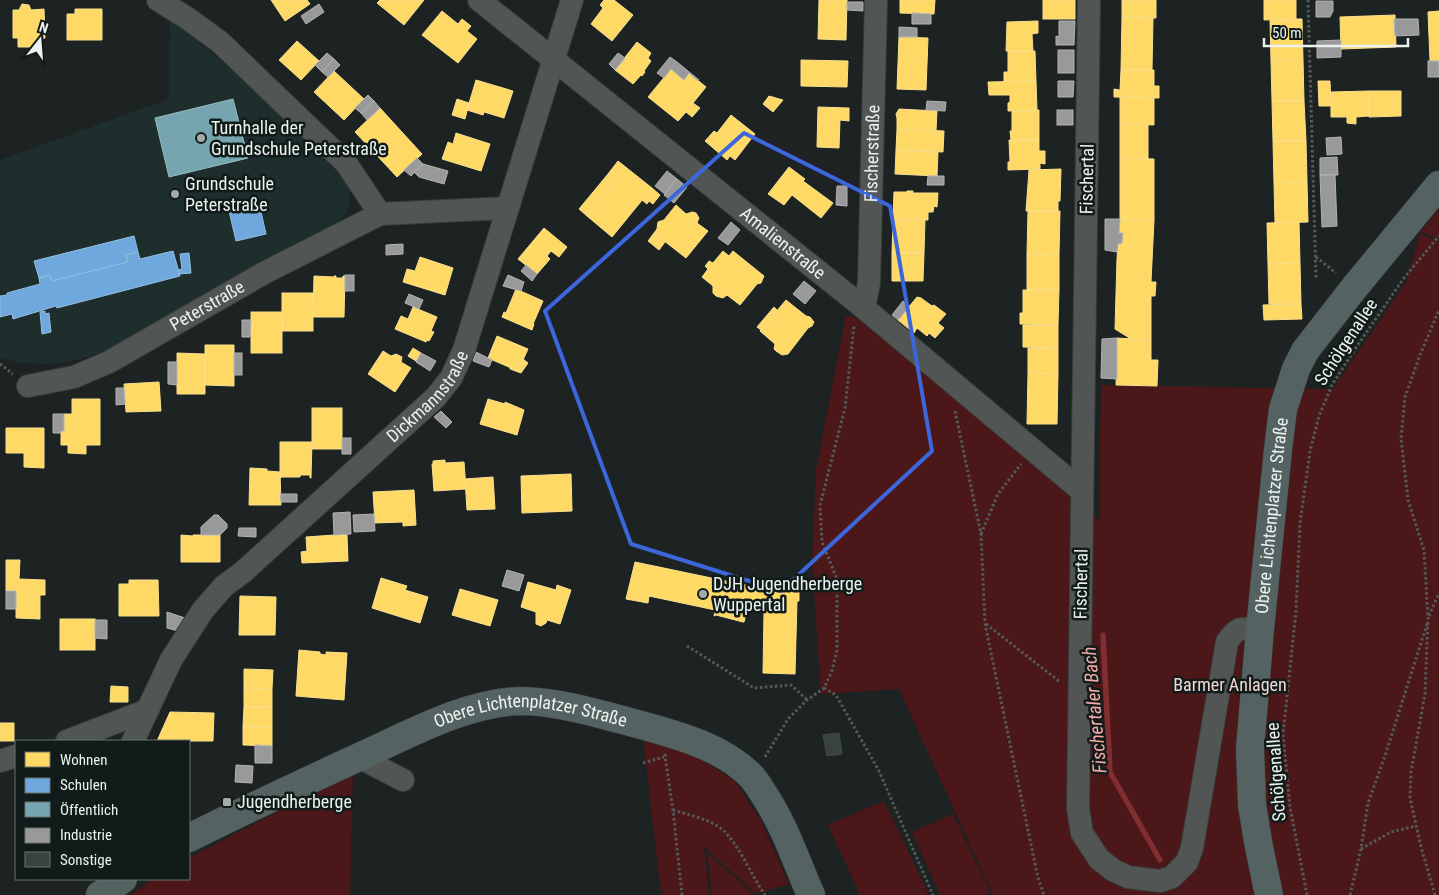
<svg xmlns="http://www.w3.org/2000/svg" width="1439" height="895" font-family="'Roboto Condensed',sans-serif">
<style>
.built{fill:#1d2e2c}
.green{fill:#4c1719}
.homes{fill:#ffd966;stroke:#f9e08f}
.schools{fill:#6fa8dc;stroke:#94bee2}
.public{fill:#76a5af;stroke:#99bcc2}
.industry{fill:#999;stroke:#b2b4b3}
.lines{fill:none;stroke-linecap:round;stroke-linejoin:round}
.stream{stroke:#802e31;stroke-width:5.5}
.building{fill:#384241;stroke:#454949}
.minor-casing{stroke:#383d3c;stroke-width:24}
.major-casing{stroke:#383d3c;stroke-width:29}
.path{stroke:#565959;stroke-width:3;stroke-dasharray:2.5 2.5;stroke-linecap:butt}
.minor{stroke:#515655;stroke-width:22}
.major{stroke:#546361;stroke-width:28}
.marked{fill:none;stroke:#3c67dc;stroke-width:4;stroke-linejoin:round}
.poi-dot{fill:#a3a9a8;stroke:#111c1a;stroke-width:2}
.labels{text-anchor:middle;stroke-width:5;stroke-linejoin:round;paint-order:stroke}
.poi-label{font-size:18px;fill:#ebf2f0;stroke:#111c1a;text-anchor:start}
.street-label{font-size:18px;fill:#ebf2f0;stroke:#111c1a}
.park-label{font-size:18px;fill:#f3d7d6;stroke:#111c1a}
.water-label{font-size:19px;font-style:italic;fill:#f9aaa7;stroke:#111c1a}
</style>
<rect width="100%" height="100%" fill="#1d2222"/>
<polygon class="built" points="170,20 208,49 276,110 343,178 349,187 350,201 347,212 341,220 110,348 85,358 65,362 46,364 21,363 0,358 0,160 169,99"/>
<g class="green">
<polygon points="1439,209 1439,240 1421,231"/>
<polygon points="1420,233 1439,242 1439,895 993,895 899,689 821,694 812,563 816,470 846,315 867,322 1099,521 1101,385 1333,389 1406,282"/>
<polygon points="643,736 700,759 734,780 761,821 789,884 756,894 704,847 709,895 661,895"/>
<polygon points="353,772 350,895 129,895 153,879 189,879 189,858"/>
<polygon points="884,801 929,895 860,895 828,825"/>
<polygon points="953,814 990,892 984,895 940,895 912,832"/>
<polygon points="707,852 754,895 712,895"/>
</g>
<g class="homes">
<polygon points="271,0 307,0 310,4 285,21"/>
<polygon points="380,0 424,0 404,25 377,3"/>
<polygon points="604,0 614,0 633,15 612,41 591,24 603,8 600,5"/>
<polygon points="819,0 847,0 846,40 818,39"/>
<polygon points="900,0 935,0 934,14 900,13"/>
<rect x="1043" y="0" width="32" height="19"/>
<polygon points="1122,0 1156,0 1156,18 1122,17"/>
<polygon points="1264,0 1296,0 1296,19 1264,20"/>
<polygon points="22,4 29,5 31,10 44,9 45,38 40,39 40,47 18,47 18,38 13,38 13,10 19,10"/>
<polygon points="75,9 102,9 102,40 67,40 67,14 75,14"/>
<polygon points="442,11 458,24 462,19 471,26 467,31 477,39 458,63 422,35"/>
<polygon points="1439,11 1439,61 1430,61 1428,12"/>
<polygon points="1395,15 1396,47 1341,49 1340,17"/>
<polygon points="1122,17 1153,18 1152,70 1121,70"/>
<polygon points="1296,19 1302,19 1303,60 1271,61 1270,20"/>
<polygon points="1038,21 1038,33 1032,34 1033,51 1006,51 1007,22"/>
<polygon points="899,37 928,38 926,90 897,89"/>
<polygon points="297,41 319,61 301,80 279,60"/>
<polygon points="637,42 651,53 648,58 651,61 644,71 645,72 642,76 641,75 633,84 615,70"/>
<polygon points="1008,51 1035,51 1036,81 1004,82 1004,72 1008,72"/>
<polygon points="801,60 848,61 847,87 801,86"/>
<polygon points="1303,60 1304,101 1272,101 1271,61"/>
<polygon points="671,69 684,80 689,73 706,87 693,103 700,108 692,117 686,112 678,121 648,97"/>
<polygon points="1121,70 1154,70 1154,86 1159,86 1159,98 1114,97 1114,89 1120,90"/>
<polygon points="334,71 364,99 344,120 314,92"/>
<polygon points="476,80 513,91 504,118 484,112 483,115 467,110"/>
<polygon points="1036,81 1037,110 1008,111 1008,103 1010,102 1010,95 989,95 988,82"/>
<polygon points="1318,81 1330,81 1331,106 1319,106"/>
<polygon points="1369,91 1401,91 1401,116 1369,117"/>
<polygon points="1369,91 1369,116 1356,117 1356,124 1347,123 1347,117 1331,117 1331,92"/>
<polygon points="769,96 783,100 773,112 763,104"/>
<polygon points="1120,97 1154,98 1154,125 1120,124"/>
<polygon points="457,99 469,103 465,119 452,115"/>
<polygon points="1272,101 1304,101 1306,141 1273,141"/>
<polygon points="818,107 849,108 849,121 840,120 839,148 817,147"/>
<polygon points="380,108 422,154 397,177 355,132"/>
<polygon points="899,109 937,111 936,131 897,129 897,118 896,114"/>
<polygon points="1039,110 1039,140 1011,140 1010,131 1012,131 1012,111"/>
<polygon points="731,115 755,134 735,160 730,156 727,160 705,141 714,131 717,133"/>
<polygon points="1120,124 1148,125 1148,159 1120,158"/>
<polygon points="897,129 944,131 943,152 896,150"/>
<polygon points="456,133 490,144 481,171 442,159 448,142 453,144"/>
<polygon points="1009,140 1039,140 1039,151 1045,151 1045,164 1040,163 1040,169 1008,170 1008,162 1010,162"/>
<polygon points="1273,141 1306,141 1307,182 1274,183"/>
<polygon points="896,150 938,152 937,176 895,174"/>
<polygon points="1120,158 1154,159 1154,220 1120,219"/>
<polygon points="618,161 652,188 612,237 587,216 616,181 608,174"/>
<polygon points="789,167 805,179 803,181 833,203 821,218 792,195 784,205 768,194"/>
<polygon points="1061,169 1060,201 1058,201 1058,211 1026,211 1029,170"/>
<polygon points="608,174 616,181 587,216 579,209"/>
<polygon points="1307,182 1308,222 1275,223 1274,183"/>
<polygon points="652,188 660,195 653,204 649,201 647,204 642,200"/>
<polygon points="907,191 913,191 913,193 938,193 937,207 934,206 933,212 928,212 928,220 893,219 894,192 907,192"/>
<polygon points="676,205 686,214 692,212 696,213 699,218 697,223 708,231 686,258 654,233 657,229 658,222 664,220"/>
<polygon points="1028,211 1060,211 1059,255 1027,254"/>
<polygon points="893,219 925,220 924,253 892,253"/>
<polygon points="1120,219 1154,220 1151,282 1156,282 1155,296 1151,296 1151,340 1131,339 1115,329 1117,259 1118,244 1122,243 1123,233 1119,233"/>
<polygon points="1299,222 1300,263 1268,264 1267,223"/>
<polygon points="544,228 567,247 559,257 551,251 547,256 550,259 537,274 518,259"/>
<polygon points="654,233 665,242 659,250 648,241"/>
<polygon points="723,251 729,256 733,251 764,276 761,283 757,284 740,305 727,295 723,298 716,296 713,293 713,286 702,277 708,269 705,266 706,265 709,261 713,263"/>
<polygon points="892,253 924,253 923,281 892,281"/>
<polygon points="1027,254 1059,255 1059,290 1027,290"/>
<polygon points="420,257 453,268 445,295 403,282 407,269 415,271"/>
<polygon points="1300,263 1301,304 1269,304 1268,264"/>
<polygon points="314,276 334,277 334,276 336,276 336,278 343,278 343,276 345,276 344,317 313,317"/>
<polygon points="516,289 543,301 533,324 534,324 532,330 502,317 504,312 506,313"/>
<polygon points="1023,290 1059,290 1058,325 1020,324 1020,313 1023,313"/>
<rect x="282" y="293" width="31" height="38"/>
<polygon points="917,297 921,298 932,306 934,305 946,314 938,323 944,328 935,338 929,333 927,336 917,328 914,333 898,320"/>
<polygon points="786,300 806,316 810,317 814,322 812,326 808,328 788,354 782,355 776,351 774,349 775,344 760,331"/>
<polygon points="1301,304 1302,319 1264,320 1263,305"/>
<polygon points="413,307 437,317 431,331 434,332 429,341 427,340 426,342 395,329 401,316 408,319"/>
<polygon points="774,307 777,310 761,330 757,327"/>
<rect x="251" y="312" width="31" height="41"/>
<polygon points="1023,325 1058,325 1058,348 1023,347"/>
<polygon points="497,336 528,349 518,371 488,358"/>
<polygon points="1117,338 1151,340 1151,360 1158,360 1157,386 1116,385"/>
<polygon points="205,345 234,345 234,386 205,385"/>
<polygon points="413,348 421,353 416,361 408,356"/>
<polygon points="1028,348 1058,348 1058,374 1028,373"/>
<polygon points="383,351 391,356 396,354 402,357 401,362 411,368 395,392 368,374"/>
<polygon points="177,353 205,354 205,394 177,394"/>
<polygon points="523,359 528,363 521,373 510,369 510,367 518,371"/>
<polygon points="1028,373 1058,374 1057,424 1027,424"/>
<polygon points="159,382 161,411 126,412 124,384"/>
<polygon points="72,399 100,399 100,445 86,445 86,454 68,453 68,445 61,445 61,431 64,431 64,414 72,414"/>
<polygon points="488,399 505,404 505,402 524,410 517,435 480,424"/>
<rect x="312" y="408" width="30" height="41"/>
<polygon points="6,428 44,428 44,468 24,467 24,453 6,453"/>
<polygon points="280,442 312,442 311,478 310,478 310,475 300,475 300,477 282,477 280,478"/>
<polygon points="445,460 445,463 464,462 466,489 434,491 432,464 433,464 433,461"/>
<polygon points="250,468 267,469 267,471 280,472 281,505 249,505"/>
<polygon points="571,474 572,511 522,513 521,476"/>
<polygon points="493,477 495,509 467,510 465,479"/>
<polygon points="414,490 416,525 403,526 403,522 375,523 373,492"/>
<polygon points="181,535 193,536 193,535 220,535 220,562 181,562"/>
<polygon points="334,535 347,535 348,561 302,563 301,552 307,551 306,537"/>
<polygon points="6,560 20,560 19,579 45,580 45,595 40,595 40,619 16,618 16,591 6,591"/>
<polygon points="635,562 764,589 764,586 799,587 799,601 797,601 795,674 763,673 764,613 747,610 744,622 743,622 716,615 714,616 715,610 649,596 648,603 626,599"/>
<polygon points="381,578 407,586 405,590 428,597 420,623 372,608"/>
<polygon points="129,580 158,580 159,616 119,616 119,584 129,584"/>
<polygon points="528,582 556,590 557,585 571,590 560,624 547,620 546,623 541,626 536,624 536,612 521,607"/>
<polygon points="460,589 498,600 490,626 452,615"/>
<polygon points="240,596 276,597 275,635 239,635"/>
<rect x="60" y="619" width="35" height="31"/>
<polygon points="299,650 320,652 320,654 326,655 326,652 347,653 344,700 296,696"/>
<polygon points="244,669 273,670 272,689 244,688"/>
<polygon points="111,686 128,687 128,702 110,702"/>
<polygon points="244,688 272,689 272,707 244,707"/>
<polygon points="244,707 272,707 272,727 243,726"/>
<polygon points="170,712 214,713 213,741 157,741"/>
<rect x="0" y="723" width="14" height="18"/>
<polygon points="243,726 272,727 272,746 243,745"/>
</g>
<g class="schools">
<polygon points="259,203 266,234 236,241 229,211"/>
<polygon points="134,236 138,252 126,255 128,262 52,281 50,275 39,278 34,261"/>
<polygon points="173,251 180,276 57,308 56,306 13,319 12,314 0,317 0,296 7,295 7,293 40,284 39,278 50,275 52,281 128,262 126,255 138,252 140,259"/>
<polygon points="189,253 191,273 179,274 178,270 182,269 180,254"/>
<polygon points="45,311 45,314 49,313 51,332 42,334 40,312"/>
</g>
<polygon class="public" points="233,99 248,158 169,177 155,118"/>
<g class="industry">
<polygon points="1316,1 1333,1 1333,11 1330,17 1316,17"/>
<polygon points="847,2 863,2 863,11 847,10"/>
<polygon points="319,4 324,12 306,24 301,16"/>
<polygon points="912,13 931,14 931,24 912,24"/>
<polygon points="1394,19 1418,19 1419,35 1395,36"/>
<polygon points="1059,21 1075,21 1074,45 1056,45 1056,36 1059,37"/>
<polygon points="899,27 917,28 917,37 899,37"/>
<polygon points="1341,40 1341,57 1317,58 1317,41"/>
<rect x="1058" y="50" width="16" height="23"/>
<polygon points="327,53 334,59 322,72 315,65"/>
<polygon points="618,53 625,58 615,70 609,64"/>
<polygon points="670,57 677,62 699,80 698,81 689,73 684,80 671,69 664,78 657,73"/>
<polygon points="334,59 340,65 328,77 322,72"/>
<rect x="1428" y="61" width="11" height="16"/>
<polygon points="1058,81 1074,81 1073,97 1058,97"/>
<polygon points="368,95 374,101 361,113 355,108"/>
<polygon points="374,101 380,108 367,120 361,113"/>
<polygon points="927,101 946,102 945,111 926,110"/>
<rect x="1057" y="110" width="16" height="15"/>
<polygon points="1341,137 1342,154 1327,155 1326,138"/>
<polygon points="1337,157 1338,175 1320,175 1320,158"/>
<polygon points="417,158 423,164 411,176 404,170"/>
<polygon points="423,164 448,171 444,184 419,177 414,172"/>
<polygon points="667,171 677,179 665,194 655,186"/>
<polygon points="1320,175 1335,175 1337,226 1322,227"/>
<polygon points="928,176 944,176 944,185 927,185"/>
<polygon points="677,179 687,187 674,203 664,195"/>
<polygon points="837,186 847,186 847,206 836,205"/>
<polygon points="1105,219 1120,219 1119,233 1123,233 1122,243 1118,244 1117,252 1105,250"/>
<polygon points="731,222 740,230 728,245 718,238"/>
<polygon points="403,244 403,254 386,255 386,245"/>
<polygon points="526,265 537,274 532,281 521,271"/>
<rect x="345" y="275" width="9" height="16"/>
<polygon points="508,275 524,282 521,291 503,286"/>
<polygon points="804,281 816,291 805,304 793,294"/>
<polygon points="409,294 423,300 419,309 405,303"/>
<polygon points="903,301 910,306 898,320 892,315"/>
<polygon points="242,320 251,320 250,337 242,337"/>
<polygon points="1117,338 1117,379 1101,378 1102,339"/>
<polygon points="476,352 492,360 489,367 473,361"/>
<rect x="234" y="353" width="8" height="22"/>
<polygon points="421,353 436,361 430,371 416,362"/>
<polygon points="168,362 177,362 177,385 168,384"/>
<polygon points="116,388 124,388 125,404 116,405"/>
<polygon points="441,411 452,422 446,428 434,417"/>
<polygon points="53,414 64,414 64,431 61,431 61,433 53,433"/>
<rect x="342" y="438" width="9" height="16"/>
<polygon points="280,494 297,494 297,502 281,502"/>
<polygon points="350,512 351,534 334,535 333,513"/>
<polygon points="374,514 375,531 354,532 353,515"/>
<polygon points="214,515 218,515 227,524 227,528 220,535 201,535 201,527"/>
<polygon points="239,528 256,528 256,537 238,536"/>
<polygon points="507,570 524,575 519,591 502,586"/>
<rect x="6" y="591" width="10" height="18"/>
<polygon points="167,612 185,618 178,631 167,628"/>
<polygon points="95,620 107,620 107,639 95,638"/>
<polygon points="255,745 272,746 272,763 255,763"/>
<polygon points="236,765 253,766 252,783 235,782"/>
</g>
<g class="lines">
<polyline class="stream" points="1103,635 1110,772 1160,860"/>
</g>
<polygon class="building" points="839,733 842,754 827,756 823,735"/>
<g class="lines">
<defs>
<g id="minor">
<polyline points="158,0 187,18 220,42 346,163 380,214 507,208"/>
<path id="s1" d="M479 0 864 308 1082 491"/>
<path d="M1089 0 1078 809 1082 833 1099 859 1113 870 1128 877 1160 881 1172 877 1187 862 1192 848 1227 642C1237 626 1243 628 1260 629"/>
<path id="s2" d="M864 308 869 283 876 0"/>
<path id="s3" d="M28 386 74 377 109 362 264 273 380 214"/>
<polyline points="67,741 148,710"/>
<path id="s4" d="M133 741 171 660 203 610 224 586 243 572 436 397 451 378 464 350 572 0"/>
<polyline points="359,757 403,780"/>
<polyline points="0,761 16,756"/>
</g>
<g id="major">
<path id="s5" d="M189 838C249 808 309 780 370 752 415 731 472 701 523 701 562 702 603 715 641 725 680 736 723 747 752 777 756 782 760 788 763 793 784 824 796 861 811 895"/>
<polyline points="100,895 123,879"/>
<path id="s6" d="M1269 895 1259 847 1252 805 1250 749 1260 629 1278 450 1283 409 1296 369 1305 351 1354 288 1439 185"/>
</g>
</defs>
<use href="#minor" class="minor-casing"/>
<use href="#major" class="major-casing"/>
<g class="path">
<polyline points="1308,0 1316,278"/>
<polyline points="1316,257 1336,273"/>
<polyline points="0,364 13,374"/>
<polyline points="955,411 981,534 985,624 1038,878 1044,895"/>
<polyline points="981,534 998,494 1021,464"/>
<polyline points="1429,616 1439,593"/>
<polyline points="986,624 1060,682"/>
<polyline points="687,646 754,688 791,685 807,700"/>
<polyline points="824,688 836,695 879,771 933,895"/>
<polyline points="666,754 665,756 673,810 682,895"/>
<polyline points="765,757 788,719 807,700 824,688 832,671 837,650 837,579 822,542 820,505 845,408 854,326"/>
<polyline points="643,763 664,757"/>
<path d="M673 810C689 815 710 819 723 830 739 845 752 876 765 895"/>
<polyline points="1361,849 1391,832 1416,826"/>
<polyline points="1307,895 1290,807 1283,735 1296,611 1300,523 1310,451 1319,416 1332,385 1357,346 1404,278 1439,236"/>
<polyline points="1350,895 1361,849 1368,803 1385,756 1427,624"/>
<polyline points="1435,895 1421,847 1410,798 1411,772 1425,694 1428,618 1424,550 1408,500 1401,438 1405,397 1420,355 1439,310"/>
</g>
<use href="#minor" class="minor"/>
<use href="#major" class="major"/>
</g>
<path class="marked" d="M744 133 890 206 932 451 781 591 631 544 545 311Z"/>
<g class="poi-dot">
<circle cx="201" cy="138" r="5"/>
<circle cx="175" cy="194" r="5"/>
<circle cx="703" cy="594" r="5"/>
<rect x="222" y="797" width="10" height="10" rx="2.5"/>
</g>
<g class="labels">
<g class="poi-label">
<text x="211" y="134">Turnhalle der<tspan x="211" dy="21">Grundschule Peterstraße</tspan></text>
<text x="185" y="190">Grundschule<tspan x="185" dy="21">Peterstraße</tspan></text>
<text x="713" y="590">DJH Jugendherberge<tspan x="713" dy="21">Wuppertal</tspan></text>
<text x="237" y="808">Jugendherberge</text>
</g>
<g class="street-label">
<text dy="6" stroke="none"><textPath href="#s2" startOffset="155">Fischerstraße</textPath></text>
<text transform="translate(1087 179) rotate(-89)" y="6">Fischertal</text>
<text dy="6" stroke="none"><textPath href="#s1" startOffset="389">Amalienstraße</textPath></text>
<text dy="6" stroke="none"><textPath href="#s3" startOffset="198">Peterstraße</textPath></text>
<text transform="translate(1346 342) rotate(-57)" y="6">Schölgenallee</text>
<text dy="6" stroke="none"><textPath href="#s4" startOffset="460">Dickmannstraße</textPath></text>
<text dy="6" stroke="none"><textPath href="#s6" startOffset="382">Obere Lichtenplatzer Straße</textPath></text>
<text transform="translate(1081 584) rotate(-89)" y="6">Fischertal</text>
<text dy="6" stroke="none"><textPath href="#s5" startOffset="370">Obere Lichtenplatzer Straße</textPath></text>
<text transform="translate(1276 772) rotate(-94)" y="6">Schölgenallee</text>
</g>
<g class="park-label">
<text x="1230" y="691">Barmer Anlagen</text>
</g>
<g class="water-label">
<text transform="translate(1094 710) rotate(-95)" y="7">Fischertaler Bach</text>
</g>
</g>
<rect x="15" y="740" width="175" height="140" fill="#111c1a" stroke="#687270"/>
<rect x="25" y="752" width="25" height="15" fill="#ffd966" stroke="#687270"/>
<text x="60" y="765" font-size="15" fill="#ebf2f0">Wohnen</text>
<rect x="25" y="778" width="25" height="15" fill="#6fa8dc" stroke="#687270"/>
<text x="60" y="790" font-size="15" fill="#ebf2f0">Schulen</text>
<rect x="25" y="802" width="25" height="15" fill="#76a5af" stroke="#687270"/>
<text x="60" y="815" font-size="15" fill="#ebf2f0">Öffentlich</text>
<rect x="25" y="828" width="25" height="15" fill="#999999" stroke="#687270"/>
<text x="60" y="840" font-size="15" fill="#ebf2f0">Industrie</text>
<rect x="25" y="852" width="25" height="15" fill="#384241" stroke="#687270"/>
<text x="60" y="865" font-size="15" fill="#ebf2f0">Sonstige</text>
<g transform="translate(40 40) rotate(17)" stroke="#111c1a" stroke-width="4" paint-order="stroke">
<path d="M0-4L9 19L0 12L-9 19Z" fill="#ebf2f0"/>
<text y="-8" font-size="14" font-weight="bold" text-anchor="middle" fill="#ebf2f0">N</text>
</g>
<path d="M1264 38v8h144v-8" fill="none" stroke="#ebf2f0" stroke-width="2.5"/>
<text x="1272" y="38" font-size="15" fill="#ebf2f0" stroke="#111c1a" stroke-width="4" paint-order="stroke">50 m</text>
</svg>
